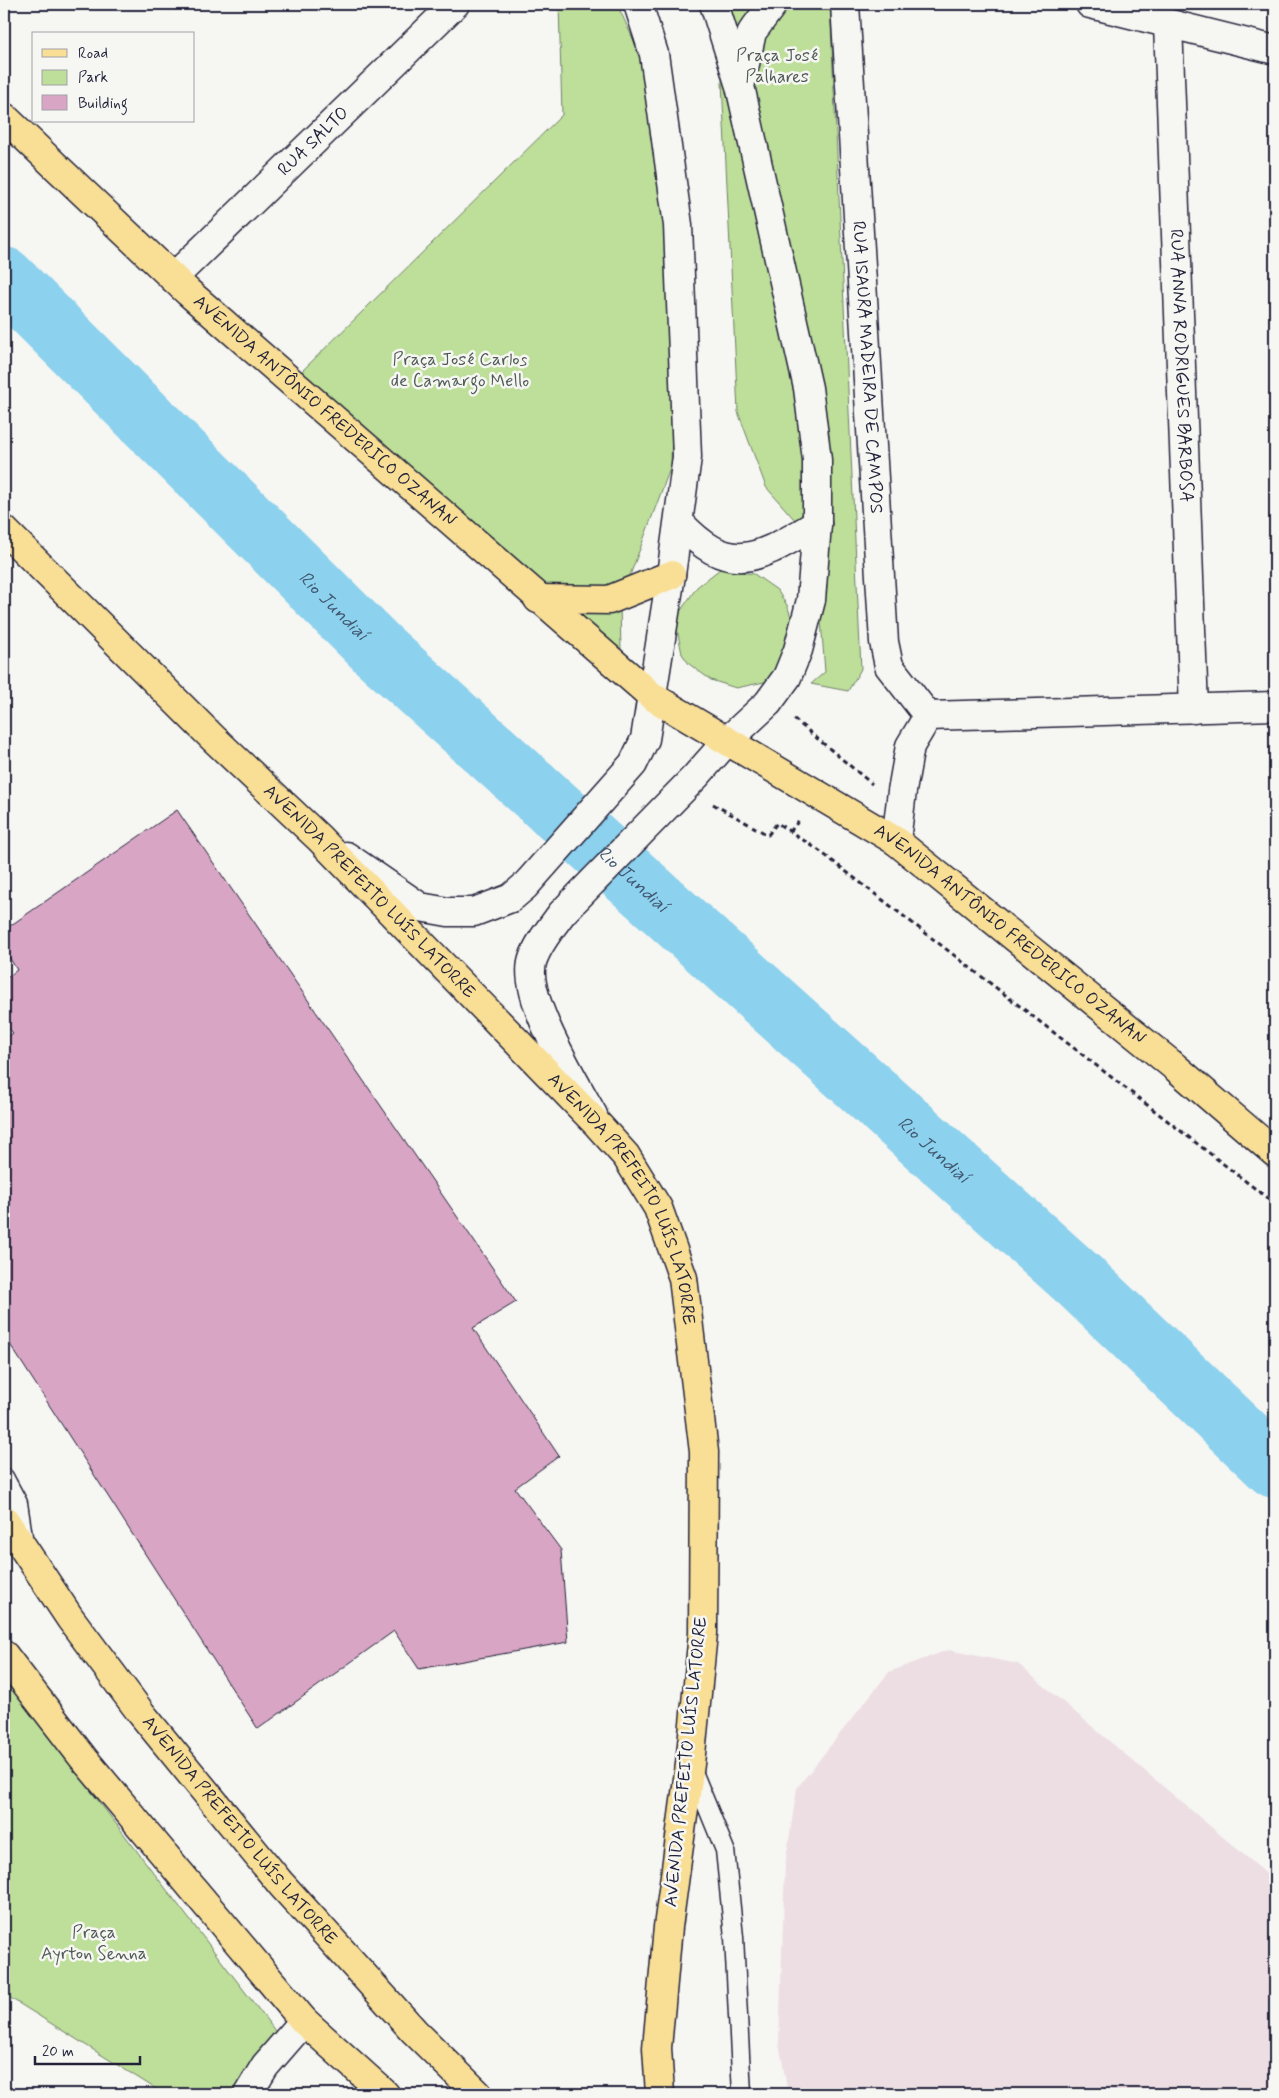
<svg xmlns="http://www.w3.org/2000/svg" width="1279" height="2098" viewBox="0 0 1279 2098" font-family="Mynerve,sans-serif">
<rect width="100%" height="100%" fill="#f6f6f2"/>
<filter id="ink" filterUnits="userSpaceOnUse"><feTurbulence type="fractalNoise" baseFrequency=".02" numOctaves="2"/><feDisplacementMap in="SourceGraphic" scale="10" xChannelSelector="R" yChannelSelector="G"/><feConvolveMatrix kernelMatrix="1 2 1 2 8 2 1 2 1" color-interpolation-filters="sRGB"/></filter>
<g filter="url(#ink)">
<polygon fill="#eddee4" points="948,1650 1018,1664 1275,1881 1275,2094 788,2094 779,2043 785,1866 797,1788 889,1672"/>
<g fill="#bddf99" stroke="#70806a">
<polygon points="559,4 617,4 641,56 656,158 668,259 673,388 671,466 620,602 621,651 297,376 562,115"/>
<polygon points="728,4 830,4 861,669 848,691 811,684 825,672 815,543 766,487 738,412 719,20"/>
<polygon points="720,569 754,574 777,590 787,605 792,620 780,666 769,681 736,688 711,680 689,664 682,654 675,619 697,587"/>
<polygon points="4,1678 279,2036 245,2094 164,2094 4,1994"/>
</g>
<g fill="none" stroke-linecap="round" stroke-linejoin="round">
<path stroke="#8cd1ed" stroke-width="62" id="s1" d="M4 278 378 650 1081 1282 1275 1467"/>
</g>
<polygon fill="#d8a6c4" stroke="#22223b" points="177,810 516,1302 473,1328 559,1456 515,1488 561,1550 568,1642 419,1669 394,1631 258,1729 4,1335 4,1040 13,1033 4,1023 4,980 17,970 4,949 4,930"/>
<g fill="none" stroke-linecap="round" stroke-linejoin="round">
<defs>
<g id="service">
<polyline points="4,1477 18,1503 24,1543"/>
<polyline points="691,1767 725,1850 734,1937 742,2094"/>
</g>
<g id="minor">
<path id="s2" d="M845 4 884 642 889 666 928 716"/>
<path id="s3" d="M1168 24 1194 709"/>
<path id="s4" d="M173 278 455 4"/>
<polyline points="928,716 1275,706"/>
<polyline points="896,841 902,791 910,746 928,716"/>
<polyline points="248,2094 265,2066 304,2021"/>
</g>
<g id="tertiary">
<polyline points="1090,4 1275,50"/>
<polyline points="741,82 752,32 773,4"/>
<path d="M679 522C732 579 759 557 817 524"/>
<polyline points="346,856 420,907 448,912 474,912 511,898 525,886 633,764 645,739 671,575 687,457 678,225 654,54 638,4"/>
<path d="M593 1115C575 1082 520 994 533 959 539 942 551 928 562 913L696 776 727 741 768 703 787 677 798 650 811 600 817 524V460L808 388 740 86 714 4"/>
</g>
<g id="primary">
<path id="s5" d="M4 117 188 292 653 697 896 841 1175 1067 1275 1153"/>
<path id="s6" d="M4 530 213 738 319 838 598 1125 626 1156 658 1208 683 1278 704 1452 703 1633 690 1764 668 1927 657 2048 660 2094"/>
<polyline points="538,599 609,600 671,575"/>
<path id="s7" d="M4 1519 70 1618 141 1713 281 1884 414 2031 478 2094"/>
<polyline points="4,1655 84,1759 304,2021 385,2094"/>
</g>
</defs>
<use href="#service" stroke="#22223b" stroke-width="21"/>
<use href="#minor" stroke="#22223b" stroke-width="31"/>
<use href="#tertiary" stroke="#22223b" stroke-width="31"/>
<use href="#primary" stroke="#22223b" stroke-width="31"/>
<g stroke="#22223b" stroke-width="3" stroke-dasharray="5 4" stroke-linecap="butt">
<polyline points="794,719 872,784"/>
<polyline points="713,804 768,835 777,823 817,849 1275,1204"/>
<polyline points="790,832 799,820"/>
</g>
<use href="#service" stroke="#f6f6f2" stroke-width="18"/>
<use href="#minor" stroke="#f6f6f2" stroke-width="28"/>
<use href="#tertiary" stroke="#f6f6f2" stroke-width="28"/>
<use href="#primary" stroke="#f9df96" stroke-width="28"/>
</g>
</g>
<g text-anchor="middle" dominant-baseline="central" stroke-width="5" stroke-linejoin="round" paint-order="stroke">
<g font-size="18" fill="#505b57" stroke="#f6f6f2">
<text x="777" y="56">Praça José<tspan x="777" dy="21">Palhares</tspan></text>
<text x="460" y="360">Praça José Carlos<tspan x="460" dy="21">de Camargo Mello</tspan></text>
<text x="94" y="1933">Praça<tspan x="94" dy="21">Ayrton Senna</tspan></text>
</g>
<g font-size="18" fill="#22223b" stroke="#f6f6f2">
<text stroke="none"><textPath href="#s4" startOffset="196">RUA SALTO</textPath></text>
<text stroke="none"><textPath href="#s3" startOffset="342">RUA ANNA RODRIGUES BARBOSA</textPath></text>
<text stroke="none"><textPath href="#s2" startOffset="364">RUA ISAURA MADEIRA DE CAMPOS</textPath></text>
<text stroke="none"><textPath href="#s5" startOffset="435">AVENIDA ANTÔNIO FREDERICO OZANAN</textPath></text>
<text stroke="none"><textPath href="#s6" startOffset="514">AVENIDA PREFEITO LUÍS LATORRE</textPath></text>
<text stroke="none"><textPath href="#s5" startOffset="1300">AVENIDA ANTÔNIO FREDERICO OZANAN</textPath></text>
<text stroke="none"><textPath href="#s6" startOffset="919">AVENIDA PREFEITO LUÍS LATORRE</textPath></text>
<text transform="translate(686 1762) rotate(-84)">AVENIDA PREFEITO LUÍS LATORRE</text>
<text stroke="none"><textPath href="#s7" startOffset="391">AVENIDA PREFEITO LUÍS LATORRE</textPath></text>
</g>
<g font-size="19" font-style="italic" fill="#425770" stroke="#f6f6f2">
<text stroke="none"><textPath href="#s1" startOffset="465">Rio Jundiaí</textPath></text>
<text stroke="none"><textPath href="#s1" startOffset="870">Rio Jundiaí</textPath></text>
<text stroke="none"><textPath href="#s1" startOffset="1275">Rio Jundiaí</textPath></text>
</g>
</g>
<rect width="1279" height="2098" fill="none" stroke="#f6f6f2" stroke-width="20"/>
<rect x="10" y="10" width="1259" height="2078" fill="none" stroke="#22223b" stroke-width="2" filter="url(#ink)"/>
<rect x="32" y="32" width="162" height="90" fill="#f6f6f2" stroke="#a1a1a9"/>
<rect x="42" y="49" width="25" height="8" fill="#f9df96" stroke="#a1a1a9"/>
<text x="78" y="58" font-size="15" fill="#22223b">Road</text>
<rect x="42" y="70" width="25" height="15" fill="#bddf99" stroke="#a1a1a9"/>
<text x="78" y="82" font-size="15" fill="#22223b">Park</text>
<rect x="42" y="95" width="25" height="15" fill="#d8a6c4" stroke="#a1a1a9"/>
<text x="78" y="108" font-size="15" fill="#22223b">Building</text>
<path d="M35 2056v8h105v-8" fill="none" stroke="#22223b" stroke-width="2.5"/>
<text x="42" y="2056" font-size="15" fill="#22223b" stroke="#f6f6f2" stroke-width="4" paint-order="stroke">20 m</text>
</svg>
